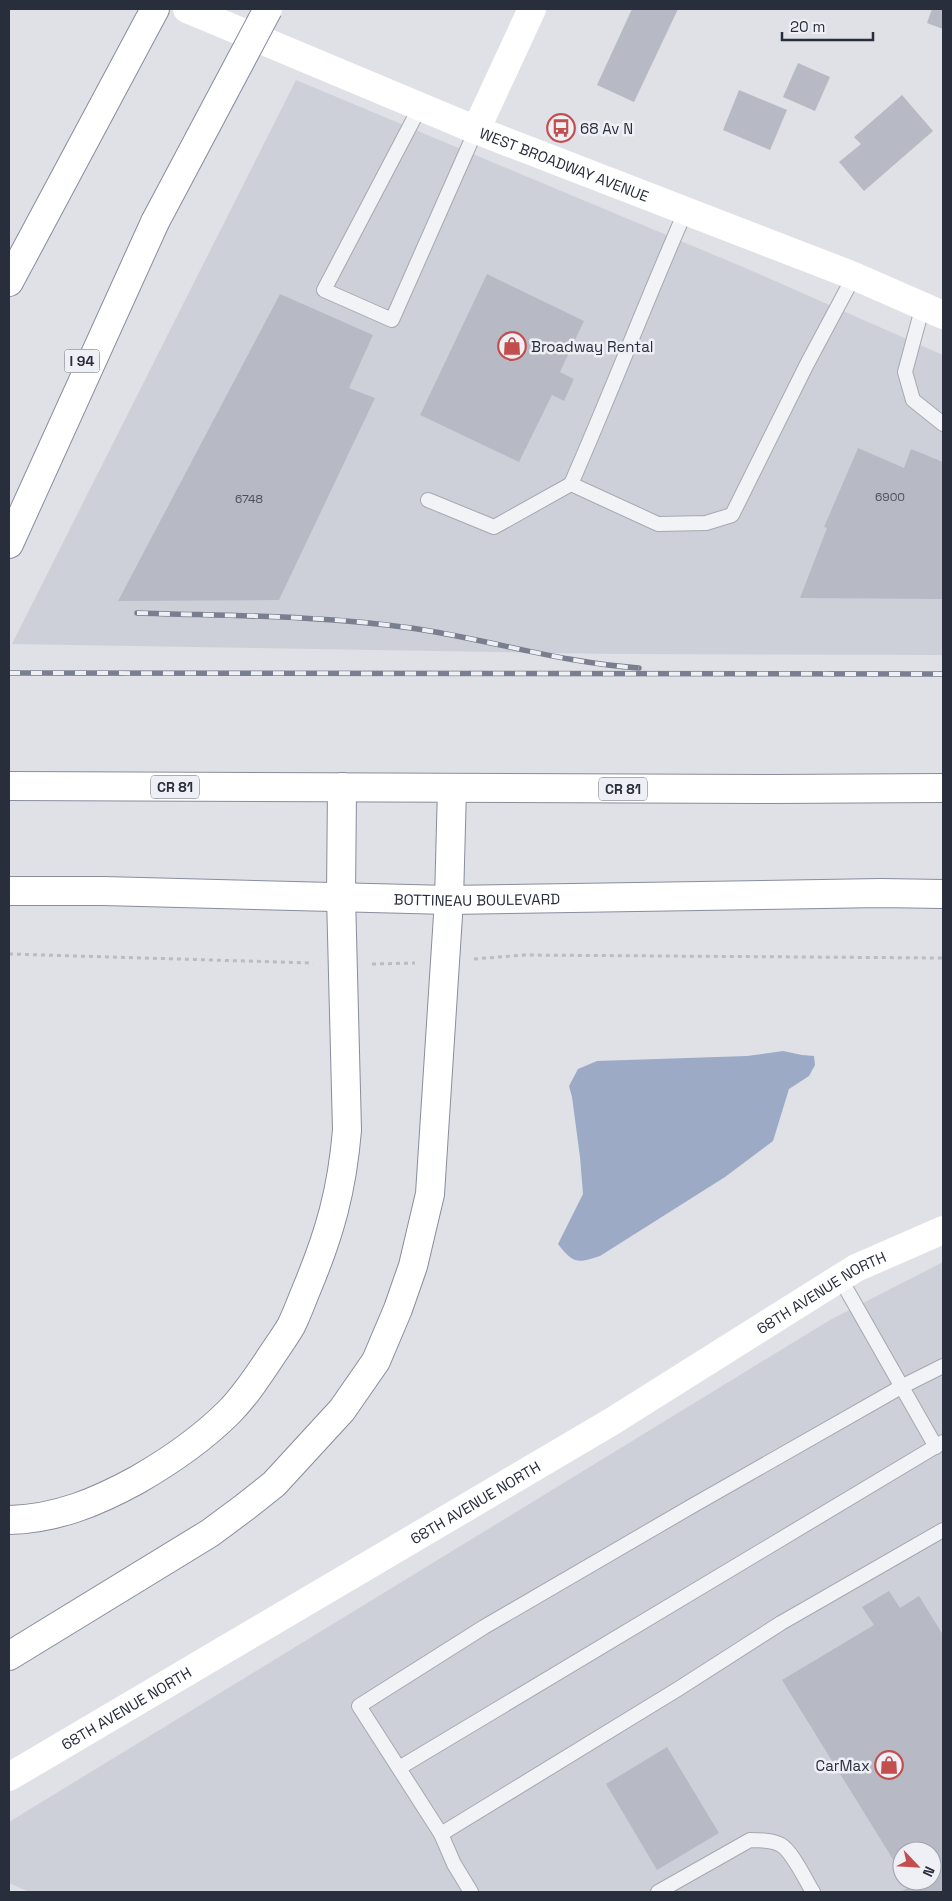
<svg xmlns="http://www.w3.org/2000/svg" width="952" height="1901" viewBox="0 0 952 1901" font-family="'Space Grotesk',sans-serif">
<rect width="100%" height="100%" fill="#dfe1e7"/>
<g fill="#ced0d9" fill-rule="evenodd">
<polygon points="296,80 743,267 943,355 943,655 614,654 12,644"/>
<path d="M943 1262V1892H29L9 1883V1822L830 1320ZM902 1851H932V1881H902Z"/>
</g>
<path fill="#9daac5" d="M783 1051 802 1055 814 1056 815 1065 809 1076 789 1089 773 1141 725 1177 600 1256C576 1264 573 1263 558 1244L583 1194 580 1157 572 1097 569 1086 578 1069 597 1061 747 1056Z"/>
<g fill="#b7bac4">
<polygon points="632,9 678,9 634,102 597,85"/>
<polygon points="932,9 943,9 943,29 927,23"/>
<polygon points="798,63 830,77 815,111 783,97"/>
<polygon points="739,90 787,110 770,150 723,130"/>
<polygon points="902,95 933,131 864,191 839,162 861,144 854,137"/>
<polygon points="487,274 584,321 560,372 574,379 564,401 552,395 519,462 420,415"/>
<polygon points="280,294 373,335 349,388 375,398 279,600 118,601"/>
<polygon points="858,448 904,468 911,449 943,462 943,599 800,598 827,528 824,527"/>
<polygon points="889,1591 900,1608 919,1596 943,1635 943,1892 900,1892 910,1887 906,1881 932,1881 932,1851 902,1851 902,1874 782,1680 874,1625 862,1607"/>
<polygon points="667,1747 719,1833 657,1870 606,1784"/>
</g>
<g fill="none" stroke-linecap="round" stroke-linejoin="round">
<defs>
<g id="lane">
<polyline points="420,107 324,290 392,320 476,130"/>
<path d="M686 210C646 301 611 393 571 484L658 524 706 523 732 515 807 364 854 276"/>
<polyline points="923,305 905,372 913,400 943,424"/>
<polyline points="428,500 494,527 571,484"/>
<polyline points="840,1278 936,1447"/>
<polyline points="399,1768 943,1442"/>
<polyline points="441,1834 678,1689 781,1623 943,1530"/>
<polyline points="471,1892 454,1864 441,1834 359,1706 484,1627 692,1506 901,1387 943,1366"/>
<path d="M658 1892 750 1840C759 1840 773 1840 781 1845 792 1851 806 1881 813 1892"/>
</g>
<g id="highway">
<polyline points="9,282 155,9"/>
<polyline points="9,544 155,222"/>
<polyline points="9,786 775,789 943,788"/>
<path id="s3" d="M9 891H103L449 900 881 893 943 894"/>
<path d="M9 1520C56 1519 97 1502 137 1480 170 1461 202 1439 229 1412 244 1397 256 1379 268 1361 275 1350 284 1338 291 1326 297 1314 302 1300 307 1288 330 1233 342 1190 347 1130L341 896 342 787"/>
<polyline points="9,1656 210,1533 245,1507 274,1484 342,1410 376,1361 398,1309 413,1266 430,1194 449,900 452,788"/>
</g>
</defs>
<use href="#lane" stroke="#a5a8b1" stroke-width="16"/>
<use href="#highway" stroke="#888d9d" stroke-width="30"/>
<g stroke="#babcc2" stroke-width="3" stroke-dasharray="4 4" stroke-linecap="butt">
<polyline points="9,954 313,963"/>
<polyline points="474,959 524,955 943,958"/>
<polyline points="372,964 415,963"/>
</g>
<use href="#lane" stroke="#f2f3f6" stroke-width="14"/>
<g stroke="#fff" stroke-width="28">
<path id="s1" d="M187 9 476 130 854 276 943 315"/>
<polyline points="476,130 532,9"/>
<path id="s2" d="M9 1777 611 1422 856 1268 943 1230"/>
</g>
<use href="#highway" stroke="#fff" stroke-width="28"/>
<defs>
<g id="rail">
<path d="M137 613C228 616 320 615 411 628 487 639 562 663 639 668"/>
<polyline points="9,673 943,674"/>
</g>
</defs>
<use href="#rail" stroke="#7a7f90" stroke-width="5.5"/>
<use href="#rail" stroke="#eff0f5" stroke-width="4" stroke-dasharray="11" stroke-linecap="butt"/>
<defs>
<polyline id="highway-bridge" points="155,222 268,9"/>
</defs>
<use href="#highway-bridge" stroke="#888d9d" stroke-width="30" stroke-linecap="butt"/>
<use href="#highway-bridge" stroke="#fff" stroke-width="28"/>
</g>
<defs>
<symbol id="bus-ring" viewBox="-11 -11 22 22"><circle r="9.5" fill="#eff0f5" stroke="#c34e4e" stroke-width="1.5"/><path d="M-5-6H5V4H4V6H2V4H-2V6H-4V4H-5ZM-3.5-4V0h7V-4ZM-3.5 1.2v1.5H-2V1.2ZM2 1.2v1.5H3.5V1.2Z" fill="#c34e4e"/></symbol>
<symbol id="shop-ring" viewBox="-11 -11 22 22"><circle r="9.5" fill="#eff0f5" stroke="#c34e4e" stroke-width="1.5"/><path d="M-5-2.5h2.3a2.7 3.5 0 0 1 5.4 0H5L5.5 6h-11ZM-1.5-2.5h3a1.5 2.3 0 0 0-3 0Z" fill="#c34e4e"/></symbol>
</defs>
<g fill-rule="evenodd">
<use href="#bus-ring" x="545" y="112" width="32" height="32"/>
<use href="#shop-ring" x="496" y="330" width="32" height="32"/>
<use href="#shop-ring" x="873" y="1749" width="32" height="32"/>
</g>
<g text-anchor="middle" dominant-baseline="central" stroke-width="5" stroke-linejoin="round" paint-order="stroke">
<g font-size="12" fill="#4c515f">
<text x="890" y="497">6900</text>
<text x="249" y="499">6748</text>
</g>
<g fill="#eff0f5" stroke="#646874" stroke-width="1">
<rect x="64.5" y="349.5" width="35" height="23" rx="4"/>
<rect x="151" y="775.5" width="48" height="23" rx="4"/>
<rect x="599" y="777.5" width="48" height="23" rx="4"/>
</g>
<g font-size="14" font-weight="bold" fill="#292e3d">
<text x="82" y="361">I 94</text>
<text x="175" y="787">CR 81</text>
<text x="623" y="789">CR 81</text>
</g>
<g font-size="15" fill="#292e3d" stroke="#eff0f5" text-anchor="start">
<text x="580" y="128">68 Av N</text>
<text x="531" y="346">Broadway Rental</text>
<text x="870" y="1765" text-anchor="end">CarMax</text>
</g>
<g font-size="15" fill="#292e3d" stroke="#eff0f5">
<text stroke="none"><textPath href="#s1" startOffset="408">WEST BROADWAY AVENUE</textPath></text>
<text stroke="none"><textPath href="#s3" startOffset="468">BOTTINEAU BOULEVARD</textPath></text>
<text stroke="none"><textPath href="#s2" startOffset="946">68TH AVENUE NORTH</textPath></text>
<text stroke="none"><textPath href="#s2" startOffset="541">68TH AVENUE NORTH</textPath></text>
<text stroke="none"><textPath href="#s2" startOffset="136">68TH AVENUE NORTH</textPath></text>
</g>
</g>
<rect width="952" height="1901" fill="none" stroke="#292e3d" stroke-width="20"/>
<g transform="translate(917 1866) rotate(115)"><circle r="24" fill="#eff0f5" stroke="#a0a2ab"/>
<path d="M0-4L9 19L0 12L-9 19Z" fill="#c34e4e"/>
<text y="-8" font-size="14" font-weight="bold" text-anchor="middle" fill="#292e3d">N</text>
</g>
<path d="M782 32v8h91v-8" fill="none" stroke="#292e3d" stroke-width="2.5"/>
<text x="790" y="32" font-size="15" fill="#292e3d" stroke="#eff0f5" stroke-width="4" paint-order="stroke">20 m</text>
</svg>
